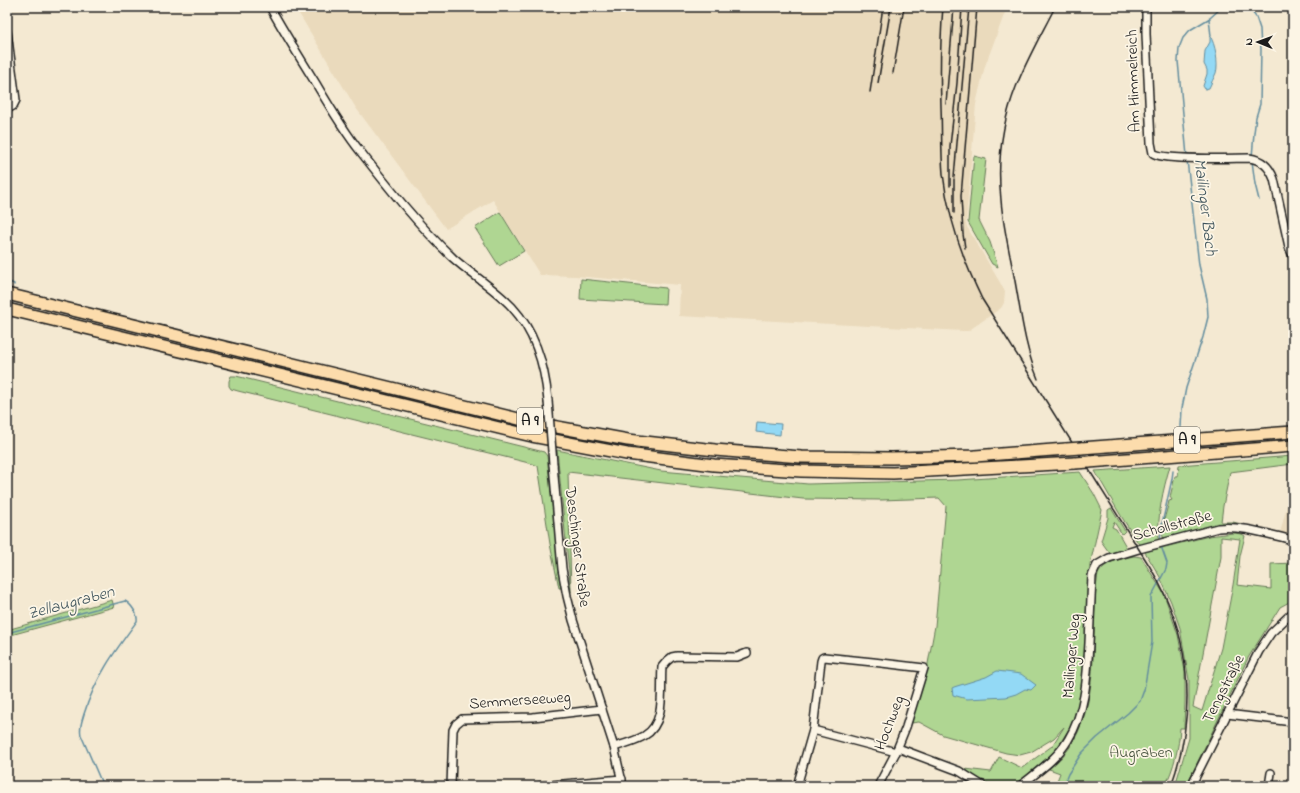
<svg xmlns="http://www.w3.org/2000/svg" width="1300" height="793" viewBox="0 0 1300 793" font-family="'Indie Flower',sans-serif">
<rect width="100%" height="100%" fill="#f4e9d2"/>
<filter id="ink" filterUnits="userSpaceOnUse"><feTurbulence type="fractalNoise" baseFrequency=".025" numOctaves="2"/><feDisplacementMap in="SourceGraphic" scale="8" xChannelSelector="R" yChannelSelector="G"/><feConvolveMatrix kernelMatrix="1 2 1 2 8 2 1 2 1" color-interpolation-filters="sRGB"/></filter>
<g filter="url(#ink)">
<g fill="#eadabc">
<polygon points="295,7 1007,7 985,66 976,104 966,223 967,227 1005,291 1004,303 1001,308 968,331 963,331 679,316 680,285 575,276 540,275 493,200 446,229 356,108"/>
<polygon points="1287,506 1293,506 1293,535 1280,533"/>
</g>
<g fill="#afd692" stroke="#667957" fill-rule="evenodd">
<polygon points="974,156 986,159 979,220 990,242 998,267 992,264 968,222"/>
<polygon points="500,212 524,251 499,266 475,228"/>
<polygon points="581,279 666,288 665,304 580,299"/>
<polygon points="231,376 236,376 544,452 547,456 561,588 559,588 550,544 538,466 533,464 238,391 231,389 229,386 229,381"/>
<polygon points="557,450 661,471 808,484 958,480 1080,472 1094,494 1102,510 1090,565 1082,694 1071,726 1055,751 1015,786 980,786 982,783 965,769 991,772 999,757 1022,768 1052,746 1064,727 1054,738 1031,752 1020,755 1006,753 943,735 919,722 911,723 927,669 935,626 946,506 939,498 881,500 803,499 568,472 571,592"/>
<path d="M1293 456V464L1230 472 1223 506 1221 522H1233L1249 526V527L1229 526 1164 540C1159 529 1167 512 1169 501L1172 500 1170 497 1175 476H1178L1179 465Z"/>
<path d="M1170 466C1163 490 1157 515 1159 540L1140 546 1118 511 1095 471Z"/>
<polygon points="1111,508 1125,531 1122,534 1114,522 1112,527 1116,529 1128,550 1111,555 1101,541 1108,518 1108,510"/>
<path d="M1233 533 1242 534 1245 536 1240 556 1237 585 1271 589V564L1293 563V600L1280 607 1248 658 1186 786H1175L1189 738V680L1180 628 1171 602 1160 577 1145 552 1209 536ZM1221 537 1240 539 1233 585 1221 648 1202 711 1193 707 1221 557Z"/>
<path d="M1134 556 1141 557 1164 594 1178 635 1185 671V700L1184 728H1180C1179 747 1174 768 1165 786H1055L1060 773 1049 769C1058 761 1067 753 1073 742 1102 691 1089 629 1098 574 1105 561 1121 559 1134 556Z"/>
<polygon points="112,600 114,607 7,636 7,630"/>
</g>
<g fill="#93d9f5" stroke="#638d9e">
<path d="M1210 36C1215 43 1219 64 1216 73 1214 78 1211 83 1209 88L1205 89 1203 86 1207 74V70L1204 64 1205 51 1210 42Z"/>
<polygon points="757,422 781,424 780,435 756,432"/>
<polygon points="997,671 1021,674 1036,685 1031,690 1025,689 1016,694 1006,697 967,699 953,695 952,688 954,687 986,677"/>
</g>
<g fill="none" stroke-linecap="round" stroke-linejoin="round">
<g stroke="#638d9e" stroke-width="1.5">
<polyline points="1248,7 1256,17 1260,29 1261,50 1260,104 1256,117 1254,133 1252,157"/>
<polyline points="1209,19 1211,36"/>
<polyline points="1187,156 1178,61 1179,48 1183,38 1190,30 1210,18 1222,7"/>
<polyline points="1252,161 1255,184 1259,200"/>
<polyline points="7,281 14,284 14,285"/>
<polyline points="1181,427 1182,408 1186,388 1203,337 1208,317 1207,299 1199,265 1187,160"/>
<polyline points="1160,540 1162,524 1172,479 1173,471"/>
<path d="M7 633 125 601C131 604 138 614 137 621 115 651 95 678 84 714 82 721 79 728 81 735L103 786"/>
<polyline points="1063,786 1068,774 1081,754 1097,738 1128,713 1140,701 1144,690 1152,642 1151,597 1166,569 1167,563 1161,546"/>
</g>
<defs>
<g id="minor">
<path d="M270 7C285 34 302 61 318 87 331 109 344 131 360 151 389 188 419 226 453 258 472 275 494 288 512 307 536 333 545 366 548 401"/>
<path d="M1146 7V34L1151 143 1153 153C1163 161 1232 158 1249 158 1262 160 1269 166 1274 179L1289 247 1293 256"/>
<polyline points="7,32 16,100 13,106 7,109"/>
<polyline points="553,464 562,569 567,596 573,620 614,747 623,786"/>
<polyline points="1227,714 1293,722"/>
<polyline points="813,730 896,752"/>
<path d="M614 747C624 744 635 741 644 736 667 723 660 689 662 667L667 661 672 657 677 656 737 657 747 653"/>
<polyline points="898,748 959,771 983,786"/>
<polyline points="451,786 453,730 456,724 462,719 533,717 602,709"/>
<polyline points="540,786 622,779"/>
<polyline points="797,786 813,730 821,661 822,658 824,657 873,662 924,668 906,727 896,752 878,786"/>
<path d="M1020 786C1036 773 1057 759 1068 740 1086 711 1087 676 1089 643 1090 621 1091 598 1092 576L1097 565 1109 558 1139 549 1218 528C1241 525 1270 535 1293 540"/>
<polyline points="1191,786 1259,651 1271,633 1293,612"/>
<polyline points="1269,786 1271,773"/>
</g>
<g id="highway">
<polyline points="7,294 535,423 628,440 715,450 801,457 892,458 975,456 1066,449"/>
<polyline points="7,309 532,436 627,454 714,465 801,471 893,473 1075,463"/>
<polyline points="1081,448 1293,432"/>
<polyline points="1089,462 1293,446"/>
</g>
</defs>
<use href="#minor" stroke="#1c1c1c" stroke-width="10"/>
<use href="#highway" stroke="#1c1c1c" stroke-width="14"/>
<use href="#minor" stroke="#fcf5e5" stroke-width="7"/>
<use href="#highway" stroke="#fcdcac" stroke-width="11"/>
<g stroke="#1c1c1c" stroke-width="1.5">
<path d="M943 7C940 41 940 74 941 107 942 130 941 152 943 174 948 218 963 260 982 299L1140 551C1152 569 1162 587 1170 607 1193 665 1192 728 1171 786"/>
<polyline points="893,73 904,7"/>
<polyline points="878,83 891,7"/>
<polyline points="870,92 883,7"/>
<polyline points="946,104 954,7"/>
<polyline points="954,177 969,7"/>
<polyline points="954,179 954,213"/>
<polyline points="950,186 950,146 957,83 962,7"/>
<polyline points="965,248 963,234 961,196 977,7"/>
<path d="M1038 379C1025 348 1021 314 1015 281 1010 254 1003 227 1001 200 997 162 1002 123 1016 87 1027 59 1042 33 1055 7"/>
</g>
<defs>
<polyline id="minor-bridge" points="548,401 553,464"/>
<g id="highway-bridge">
<polyline points="1066,449 1081,448"/>
<polyline points="1075,463 1089,462"/>
</g>
</defs>
<use href="#minor-bridge" stroke="#1c1c1c" stroke-width="10" stroke-linecap="butt"/>
<use href="#highway-bridge" stroke="#1c1c1c" stroke-width="14" stroke-linecap="butt"/>
<use href="#minor-bridge" stroke="#fcf5e5" stroke-width="7"/>
<use href="#highway-bridge" stroke="#fcdcac" stroke-width="11"/>
</g>
</g>
<g text-anchor="middle" dominant-baseline="central" stroke-width="3.5" stroke-linejoin="round" paint-order="stroke">
<g fill="#fcf5e5" stroke="#5f5d58" stroke-width="1">
<rect x="517" y="408" width="26" height="26" rx="3"/>
<rect x="1174" y="427" width="26" height="26" rx="3"/>
</g>
<g font-size="15" font-weight="bold" fill="#1c1c1c">
<text x="530" y="421">A 9</text>
<text x="1187" y="440">A 9</text>
</g>
<g font-size="16" fill="#1c1c1c" stroke="#fcf5e5">
<text transform="translate(1134 81) rotate(-92)">Am Himmelreich</text>
<text transform="translate(1172 526) rotate(-15)">Schollstraße</text>
<text transform="translate(577 547) rotate(83)">Deschinger Straße</text>
<text transform="translate(1072 656) rotate(-85)">Mailinger Weg</text>
<text transform="translate(1224 689) rotate(-63)">Tengstraße</text>
<text transform="translate(520 701) rotate(-4)">Semmerseeweg</text>
<text transform="translate(890 723) rotate(-69)">Hochweg</text>
</g>
<g font-size="16" fill="#48543f" stroke="#fcf5e5">
<text x="1141" y="753">Augraben</text>
</g>
<g font-size="17" font-style="italic" fill="#40555d" stroke="#fcf5e5">
<text transform="translate(1205 207) rotate(83)">Mailinger Bach</text>
<text transform="translate(71 603) rotate(-15)">Zellaugraben</text>
</g>
</g>
<rect width="1300" height="793" fill="none" stroke="#fcf5e5" stroke-width="24"/>
<rect x="12" y="12" width="1276" height="769" fill="none" stroke="#1c1c1c" stroke-width="1.5" filter="url(#ink)"/>
<g transform="translate(1258 42) rotate(271)" stroke="#fcf5e5" stroke-width="3" paint-order="stroke">
<path d="M0-3L7 15L0 10L-7 15Z" fill="#1c1c1c"/>
<text y="-6" font-size="11" font-weight="bold" text-anchor="middle" fill="#1c1c1c">N</text>
</g>
</svg>
